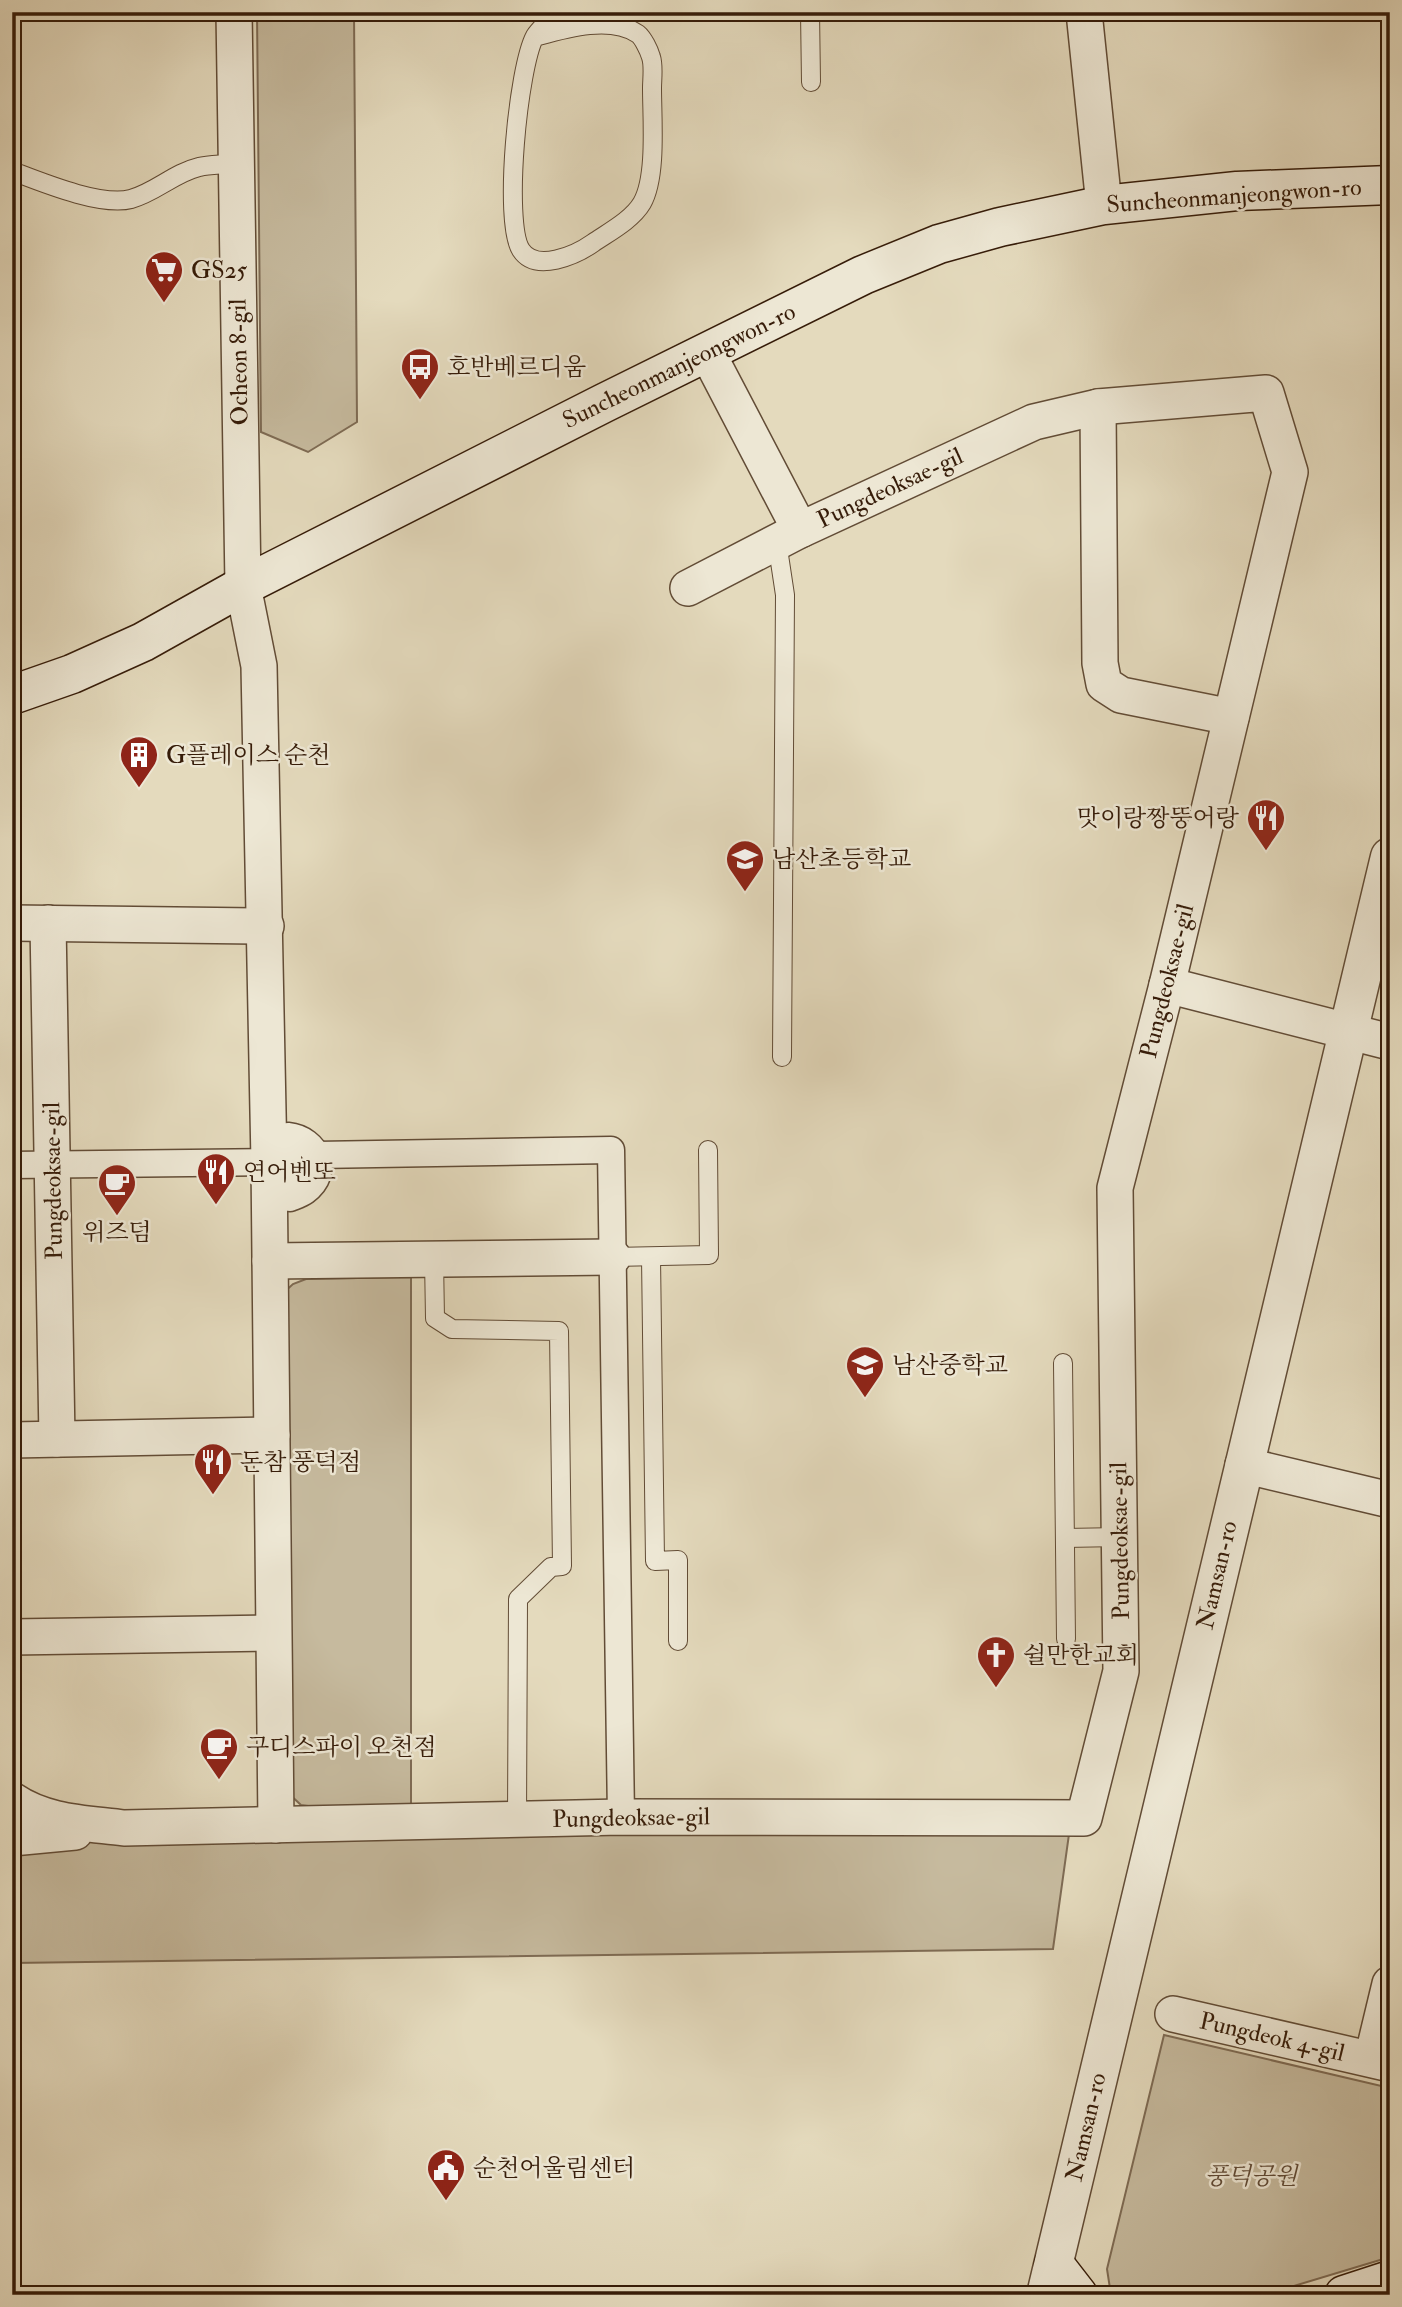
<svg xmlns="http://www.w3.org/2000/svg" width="1402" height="2307" viewBox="0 0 1402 2307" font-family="'IM FELL Double Pica','Noto Serif KR',serif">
<rect width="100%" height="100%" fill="#e4dabd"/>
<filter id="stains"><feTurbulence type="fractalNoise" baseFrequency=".00286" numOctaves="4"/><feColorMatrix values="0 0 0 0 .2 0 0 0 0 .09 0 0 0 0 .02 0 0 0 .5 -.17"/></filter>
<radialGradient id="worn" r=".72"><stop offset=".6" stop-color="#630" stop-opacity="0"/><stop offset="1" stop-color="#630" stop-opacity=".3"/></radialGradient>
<g fill="#c6ba9e" stroke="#7e6b54" stroke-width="2">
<polygon points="257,12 354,12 357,422 308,452 261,432"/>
<polygon points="411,1277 411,1807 322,1808 301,1805 286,1791 281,1295 293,1284 306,1279"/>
<polygon points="12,1808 128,1843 1070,1827 1053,1949 12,1963"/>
<polygon points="1164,2035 1390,2088 1390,2257 1264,2295 1111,2295 1107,2269"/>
</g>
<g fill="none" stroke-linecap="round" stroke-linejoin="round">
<defs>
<g id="service">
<polyline points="810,12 811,82"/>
<path d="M535 37C564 29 610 15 638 34 643 38 649 50 651 57 654 66 652 79 652 88 652 119 657 177 642 203 632 220 609 232 593 243 576 255 536 273 521 250 503 222 518 67 535 36 540 28 550 21 555 12"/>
<path d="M12 171C41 182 101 207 131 199 156 192 174 173 199 167 210 164 224 165 236 163"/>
<polyline points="777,542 785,595 782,1057"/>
<polyline points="613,1257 709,1255 708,1150"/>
<polyline points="651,1257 655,1561 678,1560 678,1641"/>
<polyline points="434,1259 435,1318 452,1329 559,1331 562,1566 551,1567 518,1599 517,1819"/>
<polyline points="1063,1363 1066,1639"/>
<polyline points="1065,1538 1120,1537"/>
</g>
<g id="pedestrian">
<polyline points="317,1155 611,1150 621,1817"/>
<path d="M12 1165 288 1162V1136C317 1139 331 1172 305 1191 301 1194 295 1196 290 1198L288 1162"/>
</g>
<g id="minor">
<polyline points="234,12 243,586 259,666 269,1161 276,1825"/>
<polyline points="1084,12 1104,205"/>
<polyline points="707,352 800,530"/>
<polyline points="1098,407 1100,663 1104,684 1121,695 1231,717"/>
<polyline points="12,923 266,926"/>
<polyline points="48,923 57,1439"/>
<polyline points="1167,985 1390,1042"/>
<polyline points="270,1261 613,1257"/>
<polyline points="12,1440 272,1435"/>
<polyline points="1243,1465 1390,1500"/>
<polyline points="12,1637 273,1633"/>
<path d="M12 1800C46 1823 85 1823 124 1828L621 1817 1084 1818 1121 1671 1115 1188 1167 985 1290 472 1266 393 1098 407 1034 422 800 530 688 588"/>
<polyline points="12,1838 75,1832"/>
<polyline points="1173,2014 1390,2064"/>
<polyline points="1372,2059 1390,1984"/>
</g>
<polyline id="tertiary" points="1046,2295 1390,857"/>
<g id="secondary">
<polyline points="12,695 72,674 143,642 243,586 604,403 863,275 939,244 1000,227 1104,205 1237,191 1390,185"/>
<polyline points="1054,2264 1078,2295"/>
<polyline points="1344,2295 1390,2280"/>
</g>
</defs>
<use href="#service" stroke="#624c36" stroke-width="20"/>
<use href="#pedestrian" stroke="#624c36" stroke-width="29"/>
<use href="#minor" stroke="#624c36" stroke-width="38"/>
<use href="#tertiary" stroke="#624c36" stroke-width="41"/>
<use href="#secondary" stroke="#361c09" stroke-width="41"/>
<use href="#service" stroke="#ede7d4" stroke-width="18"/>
<use href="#pedestrian" stroke="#ede7d4" stroke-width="26"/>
<use href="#minor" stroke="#ede7d4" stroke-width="35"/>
<use href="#tertiary" stroke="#ede7d4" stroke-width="38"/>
<use href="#secondary" stroke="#ede7d4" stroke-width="38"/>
</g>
<defs>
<symbol id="supermarket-pin" viewBox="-11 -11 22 30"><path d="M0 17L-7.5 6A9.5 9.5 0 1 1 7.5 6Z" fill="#8f2418" stroke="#ede7d4"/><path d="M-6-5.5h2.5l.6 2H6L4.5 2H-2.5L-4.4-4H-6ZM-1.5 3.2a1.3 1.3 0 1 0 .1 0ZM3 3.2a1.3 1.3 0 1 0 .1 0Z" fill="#fff"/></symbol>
<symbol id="bus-pin" viewBox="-11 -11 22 30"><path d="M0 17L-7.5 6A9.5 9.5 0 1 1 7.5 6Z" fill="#8f2418" stroke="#ede7d4"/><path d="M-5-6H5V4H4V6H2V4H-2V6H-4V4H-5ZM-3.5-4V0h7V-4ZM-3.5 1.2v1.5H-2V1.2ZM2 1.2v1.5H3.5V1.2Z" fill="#fff"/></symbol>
<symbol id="building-pin" viewBox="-11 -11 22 30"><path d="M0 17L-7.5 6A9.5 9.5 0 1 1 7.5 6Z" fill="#8f2418" stroke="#ede7d4"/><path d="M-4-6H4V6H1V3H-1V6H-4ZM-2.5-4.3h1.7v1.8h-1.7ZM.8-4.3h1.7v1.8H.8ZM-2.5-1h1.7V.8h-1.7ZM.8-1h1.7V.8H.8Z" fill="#fff"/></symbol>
<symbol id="restaurant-pin" viewBox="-11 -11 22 30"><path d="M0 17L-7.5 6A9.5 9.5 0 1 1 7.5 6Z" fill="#8f2418" stroke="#ede7d4"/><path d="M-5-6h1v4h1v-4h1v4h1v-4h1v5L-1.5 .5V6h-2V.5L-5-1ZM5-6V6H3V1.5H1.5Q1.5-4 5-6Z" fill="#fff"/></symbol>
<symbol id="school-pin" viewBox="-11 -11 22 30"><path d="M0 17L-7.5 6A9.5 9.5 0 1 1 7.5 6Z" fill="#8f2418" stroke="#ede7d4"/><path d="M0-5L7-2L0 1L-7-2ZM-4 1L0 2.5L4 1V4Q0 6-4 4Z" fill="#fff"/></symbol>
<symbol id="cafe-pin" viewBox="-11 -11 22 30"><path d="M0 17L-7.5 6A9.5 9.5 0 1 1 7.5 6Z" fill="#8f2418" stroke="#ede7d4"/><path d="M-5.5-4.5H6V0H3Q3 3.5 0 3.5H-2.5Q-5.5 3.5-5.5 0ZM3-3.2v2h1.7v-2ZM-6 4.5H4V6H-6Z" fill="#fff"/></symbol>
<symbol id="church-pin" viewBox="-11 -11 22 30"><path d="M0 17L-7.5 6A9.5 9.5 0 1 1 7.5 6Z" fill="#8f2418" stroke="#ede7d4"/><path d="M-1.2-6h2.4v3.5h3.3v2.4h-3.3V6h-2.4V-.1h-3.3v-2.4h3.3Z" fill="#fff"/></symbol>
<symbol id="civic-pin" viewBox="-11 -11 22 30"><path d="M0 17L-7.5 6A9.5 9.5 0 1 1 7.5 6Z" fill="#8f2418" stroke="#ede7d4"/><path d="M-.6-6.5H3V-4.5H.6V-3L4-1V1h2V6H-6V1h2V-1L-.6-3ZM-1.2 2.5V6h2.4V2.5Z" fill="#fff"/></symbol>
</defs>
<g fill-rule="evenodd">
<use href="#supermarket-pin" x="142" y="248" width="44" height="60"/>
<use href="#bus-pin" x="398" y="345" width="44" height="60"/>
<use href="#building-pin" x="117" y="733" width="44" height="60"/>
<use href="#restaurant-pin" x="1244" y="796" width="44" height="60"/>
<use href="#school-pin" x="723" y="837" width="44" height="60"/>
<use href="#restaurant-pin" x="194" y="1150" width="44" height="60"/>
<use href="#cafe-pin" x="95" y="1161" width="44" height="60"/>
<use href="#school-pin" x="843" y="1343" width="44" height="60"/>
<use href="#restaurant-pin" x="191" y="1440" width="44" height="60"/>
<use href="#church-pin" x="974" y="1633" width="44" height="60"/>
<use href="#cafe-pin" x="197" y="1725" width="44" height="60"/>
<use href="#civic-pin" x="424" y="2146" width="44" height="60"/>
</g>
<g text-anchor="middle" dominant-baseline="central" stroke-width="5" stroke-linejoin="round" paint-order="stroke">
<g font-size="24" fill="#361c09" stroke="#ede7d4">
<text transform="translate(1234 196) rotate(-4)">Suncheonmanjeongwon-ro</text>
<text transform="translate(239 362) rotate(-91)">Ocheon 8-gil</text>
<text transform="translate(679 366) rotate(-26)">Suncheonmanjeongwon-ro</text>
<text transform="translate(890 488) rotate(-25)">Pungdeoksae-gil</text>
<text transform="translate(1167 981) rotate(-76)">Pungdeoksae-gil</text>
<text transform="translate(53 1181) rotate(-91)">Pungdeoksae-gil</text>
<text transform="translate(1120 1541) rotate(-91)">Pungdeoksae-gil</text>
<text transform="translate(1217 1575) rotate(-77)">Namsan-ro</text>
<text transform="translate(631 1818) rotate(-1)">Pungdeoksae-gil</text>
<text transform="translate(1272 2037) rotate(13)">Pungdeok 4-gil</text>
<text transform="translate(1086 2127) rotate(-77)">Namsan-ro</text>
</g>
<g font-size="24" fill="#361c09" stroke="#ede7d4" text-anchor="start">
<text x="191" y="270">GS25</text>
<text x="447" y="367">호반베르디움</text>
<text x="166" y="755">G플레이스 순천</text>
<text x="1239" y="818" text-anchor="end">맛이랑짱뚱어랑</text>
<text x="772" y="859">남산초등학교</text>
<text x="243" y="1172">연어벤또</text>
<text x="117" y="1232" text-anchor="middle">위즈덤</text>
<text x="892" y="1365">남산중학교</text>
<text x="240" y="1462">돈참 풍덕점</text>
<text x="1023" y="1655">쉴만한교회</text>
<text x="246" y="1747">구디스파이 오천점</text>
<text x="473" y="2168">순천어울림센터</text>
</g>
<g font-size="24" font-style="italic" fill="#614b36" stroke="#ede7d4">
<text x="1251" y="2176">풍덕공원</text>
</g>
</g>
<rect width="1402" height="2307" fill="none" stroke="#e4dabd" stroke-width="42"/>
<rect x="14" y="14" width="1374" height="2279" fill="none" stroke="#361c09" stroke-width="3.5"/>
<rect x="21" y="21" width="1360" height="2265" fill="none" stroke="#361c09" stroke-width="2"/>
<rect width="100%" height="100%" filter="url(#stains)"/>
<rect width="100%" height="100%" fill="url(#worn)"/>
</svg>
